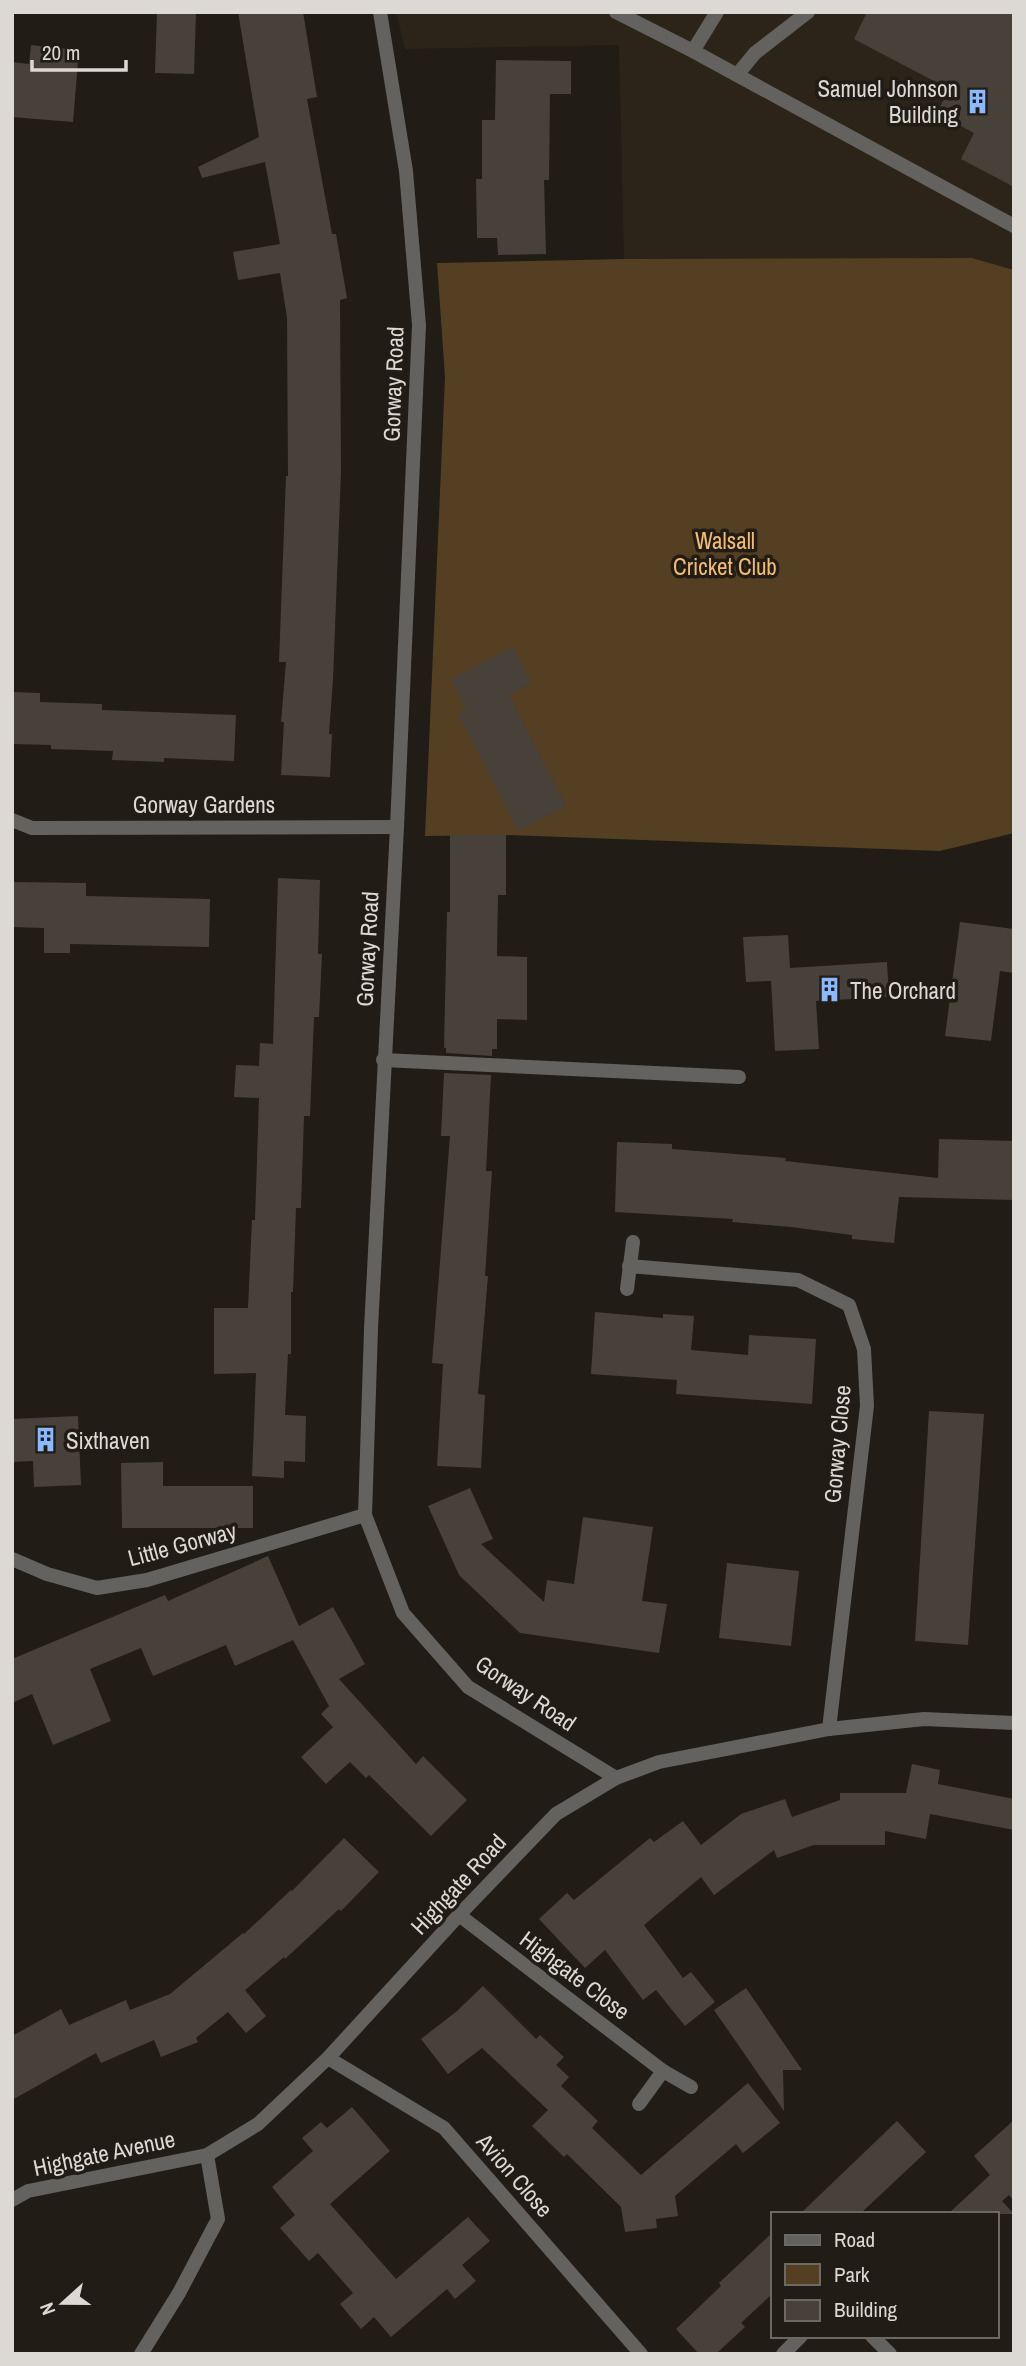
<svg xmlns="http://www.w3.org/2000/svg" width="1026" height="2366" viewBox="0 0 1026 2366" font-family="'Archivo Narrow',sans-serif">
<rect width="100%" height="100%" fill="#211c16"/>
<polygon fill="#2d2419" points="396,12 1014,12 1014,270 972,258 624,259 619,45 405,49"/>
<polygon fill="#543f22" points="972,258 1014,270 1014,833 940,851 506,835 425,836 445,377 437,263 624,259"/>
<g fill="#47413a">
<polygon points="157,12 196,12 194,74 155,73"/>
<polygon points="238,12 303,12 317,97 307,99 332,234 336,234 347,298 340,300 341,472 333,680 329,734 332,734 330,777 281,775 284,722 281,722 286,662 279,662 286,476 288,476 287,318 280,273 238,280 233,252 280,244 265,162 202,178 198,167 259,137"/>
<polygon points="867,12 1014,12 1014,187 961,159 974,133 937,113 949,89 854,39"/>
<polygon points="31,45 79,50 73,122 12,117 12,62 29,64"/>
<polygon points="496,60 571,61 571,94 550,94 549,180 544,180 546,254 498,255 497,238 477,238 476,179 482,179 482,120 495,120"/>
<polygon points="513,647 531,683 509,695 566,806 518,831 457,713 466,709 451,679"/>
<polygon points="12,692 40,693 40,702 102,704 102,710 236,715 234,761 164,758 164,762 112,760 113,751 51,749 51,745 12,744"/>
<polygon points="450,835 506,835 506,895 498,895 497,956 527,957 527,1020 497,1019 497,1049 492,1049 492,1056 446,1053 446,1048 444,1048 447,912 450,912"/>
<polygon points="278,878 320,880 318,954 322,954 319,1017 314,1017 310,1116 304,1116 301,1208 296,1208 293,1292 291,1292 291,1354 288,1354 285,1415 306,1416 305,1462 284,1461 284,1478 252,1476 256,1373 214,1374 214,1308 248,1308 252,1220 255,1220 259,1098 234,1097 236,1065 259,1066 260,1043 273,1044"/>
<polygon points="12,882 86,883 86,896 210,899 209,947 70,944 70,953 44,953 44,928 12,927"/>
<polygon points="960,922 1014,929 1014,973 1000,971 991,1041 945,1036"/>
<polygon points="788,935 790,968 887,962 889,997 816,1001 819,1049 775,1051 771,981 746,982 743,937"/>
<polygon points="444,1073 491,1075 486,1171 492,1171 485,1276 488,1276 478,1394 485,1395 481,1468 437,1466 443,1364 432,1363 450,1136 441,1136"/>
<polygon points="939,1139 1014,1141 1014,1200 899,1197 894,1243 852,1239 852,1235 791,1227 732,1222 733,1219 615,1212 617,1142 672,1144 672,1149 786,1158 785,1161 938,1178"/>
<polygon points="595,1312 663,1318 663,1314 694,1316 691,1350 748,1355 749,1335 816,1339 812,1404 676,1394 677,1380 591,1374"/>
<polygon points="929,1411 984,1414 968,1645 915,1641"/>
<polygon points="78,1416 81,1485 34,1487 33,1461 12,1462 12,1419"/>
<polygon points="163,1462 163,1486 253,1486 253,1528 122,1528 121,1463"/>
<polygon points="470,1488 493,1539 481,1544 544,1602 547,1580 574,1584 583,1517 653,1527 642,1601 667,1604 659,1653 520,1633 459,1575 428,1506"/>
<polygon points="268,1556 299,1626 333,1607 365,1664 339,1679 416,1764 423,1756 467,1800 431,1836 369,1775 366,1778 350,1762 326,1784 301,1757 333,1727 321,1714 329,1706 293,1640 235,1666 226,1645 153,1676 141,1648 90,1669 111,1721 53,1745 32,1694 12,1703 12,1659 165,1595 168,1601"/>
<polygon points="727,1563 799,1571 791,1646 719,1638"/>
<polygon points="912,1764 940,1770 938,1784 1014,1799 1014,1830 930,1814 926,1839 885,1831 885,1845 814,1845 777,1858 774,1850 714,1895 701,1877 644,1925 683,1978 691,1972 715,2002 685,2026 656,1990 643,2000 605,1950 585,1968 539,1919 567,1893 574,1900 650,1838 654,1842 683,1821 701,1845 741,1814 785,1799 792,1817 840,1800 840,1793 906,1793"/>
<polygon points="344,1838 379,1872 341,1911 339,1909 285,1959 284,1957 245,1990 266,2016 246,2033 228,2012 196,2038 198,2042 161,2057 154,2040 101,2063 96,2053 12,2100 12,2036 61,2009 69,2025 126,2000 130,2010 170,1994 243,1933 244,1934 291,1890 292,1891"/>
<polygon points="483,1986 536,2039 540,2035 564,2057 556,2065 569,2077 561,2086 598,2121 592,2128 641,2175 748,2083 780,2123 743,2153 736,2144 675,2196 678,2216 656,2219 657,2228 625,2232 621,2207 567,2154 564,2157 532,2126 548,2110 482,2048 448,2074 421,2039 457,2011"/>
<polygon points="746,1988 802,2070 783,2070 784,2111 714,2010"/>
<polygon points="352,2107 390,2151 330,2204 396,2279 468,2217 490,2241 462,2265 476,2281 455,2299 447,2289 391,2337 374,2317 361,2329 340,2304 353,2293 318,2253 309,2261 280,2228 295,2215 272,2187 313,2151 302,2138 321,2122 327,2128"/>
<polygon points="1014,2120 1014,2201 1009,2195 1002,2201 1014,2214 948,2214 990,2175 974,2156"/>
<polygon points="897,2121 926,2152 860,2214 800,2214"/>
<polygon points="772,2233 772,2294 741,2323 745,2327 716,2354 699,2354 676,2329 721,2286 719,2283"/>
</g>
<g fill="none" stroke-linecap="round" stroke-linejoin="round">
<g stroke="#64625e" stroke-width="14">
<polyline points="616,12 693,51 1014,226"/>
<polyline points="693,51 717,12"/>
<polyline points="737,75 755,53 808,12"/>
<polyline points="383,1060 739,1077"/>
</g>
<g stroke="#64625e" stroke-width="14">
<polyline points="380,12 406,171 419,325 397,827 371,1329 365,1515 403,1613 468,1687 616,1778"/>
<polyline points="12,820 32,828 397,827"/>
<polyline points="629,1266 798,1280 849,1305 864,1349 867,1406 829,1729"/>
<polyline points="627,1289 633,1242"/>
<polyline points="12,1559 47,1574 97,1588 147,1580 365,1515"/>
<polyline points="459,1915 663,2071 691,2087"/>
<polyline points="328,2058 444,2128 641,2354"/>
<polyline points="639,2104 663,2071"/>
<polyline points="12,2200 28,2191 207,2155 258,2124 328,2058 459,1915 556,1814 616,1778 659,1762 829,1729 924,1719 1014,1723"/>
<polyline points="872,2336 890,2354"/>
<polyline points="141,2354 179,2293 218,2219 207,2155"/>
<polyline points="783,2354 801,2336"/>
</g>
</g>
<defs>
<symbol id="building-bare" viewBox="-9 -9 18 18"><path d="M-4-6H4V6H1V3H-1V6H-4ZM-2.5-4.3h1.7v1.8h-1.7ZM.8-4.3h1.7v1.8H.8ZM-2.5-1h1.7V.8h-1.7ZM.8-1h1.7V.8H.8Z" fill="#8cb9fc" stroke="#211c16" stroke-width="2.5" paint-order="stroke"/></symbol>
</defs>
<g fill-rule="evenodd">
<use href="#building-bare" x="960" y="84" width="35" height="35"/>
<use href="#building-bare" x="812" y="972" width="35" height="35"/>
<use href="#building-bare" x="28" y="1422" width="35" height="35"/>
</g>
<g text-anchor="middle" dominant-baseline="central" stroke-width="7" stroke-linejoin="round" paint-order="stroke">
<g font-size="23" fill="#dcd9d4" stroke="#211c16" text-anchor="start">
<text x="958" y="88" text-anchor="end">Samuel Johnson<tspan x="958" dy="26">Building</tspan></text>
<text x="850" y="990">The Orchard</text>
<text x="66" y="1440">Sixthaven</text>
</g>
<g font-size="23" fill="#dcd9d4" stroke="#211c16">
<text transform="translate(393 384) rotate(-88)">Gorway Road</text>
<text x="204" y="804">Gorway Gardens</text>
<text transform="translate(367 949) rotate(-87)">Gorway Road</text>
<text transform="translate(837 1444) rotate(-85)">Gorway Close</text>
<text transform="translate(182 1544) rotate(-15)">Little Gorway</text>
<text transform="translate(526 1693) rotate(34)">Gorway Road</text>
<text transform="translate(458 1884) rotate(-47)">Highgate Road</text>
<text transform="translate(575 1975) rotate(37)">Highgate Close</text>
<text transform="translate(104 2153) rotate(-12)">Highgate Avenue</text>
<text transform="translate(515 2175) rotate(49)">Avion Close</text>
</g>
<g font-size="23" fill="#f4bc70" stroke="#211c16">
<text x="725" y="540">Walsall<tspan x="725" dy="26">Cricket Club</tspan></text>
</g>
</g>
<rect width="1026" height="2366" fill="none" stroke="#dcd9d4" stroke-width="28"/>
<rect x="771" y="2212" width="228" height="126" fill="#211c16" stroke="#6c6862" stroke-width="2"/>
<rect x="785" y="2235" width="35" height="10" fill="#64625e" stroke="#6c6862" stroke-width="2"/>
<text x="834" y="2247" font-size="21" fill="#dcd9d4">Road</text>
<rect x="785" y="2264" width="35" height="21" fill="#543f22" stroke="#6c6862" stroke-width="2"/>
<text x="834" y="2282" font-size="21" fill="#dcd9d4">Park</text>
<rect x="785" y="2300" width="35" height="21" fill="#47413a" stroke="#6c6862" stroke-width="2"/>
<text x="834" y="2317" font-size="21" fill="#dcd9d4">Building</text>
<g transform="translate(63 2303) rotate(249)" stroke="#211c16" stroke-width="5" paint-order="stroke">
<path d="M0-5L12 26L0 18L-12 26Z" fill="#dcd9d4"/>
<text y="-10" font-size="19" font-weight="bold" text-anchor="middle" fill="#dcd9d4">N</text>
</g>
<path d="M32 60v10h94v-10" fill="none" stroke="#dcd9d4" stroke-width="3.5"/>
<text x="42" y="60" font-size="21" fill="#dcd9d4" stroke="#211c16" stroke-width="5" paint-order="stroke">20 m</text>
</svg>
